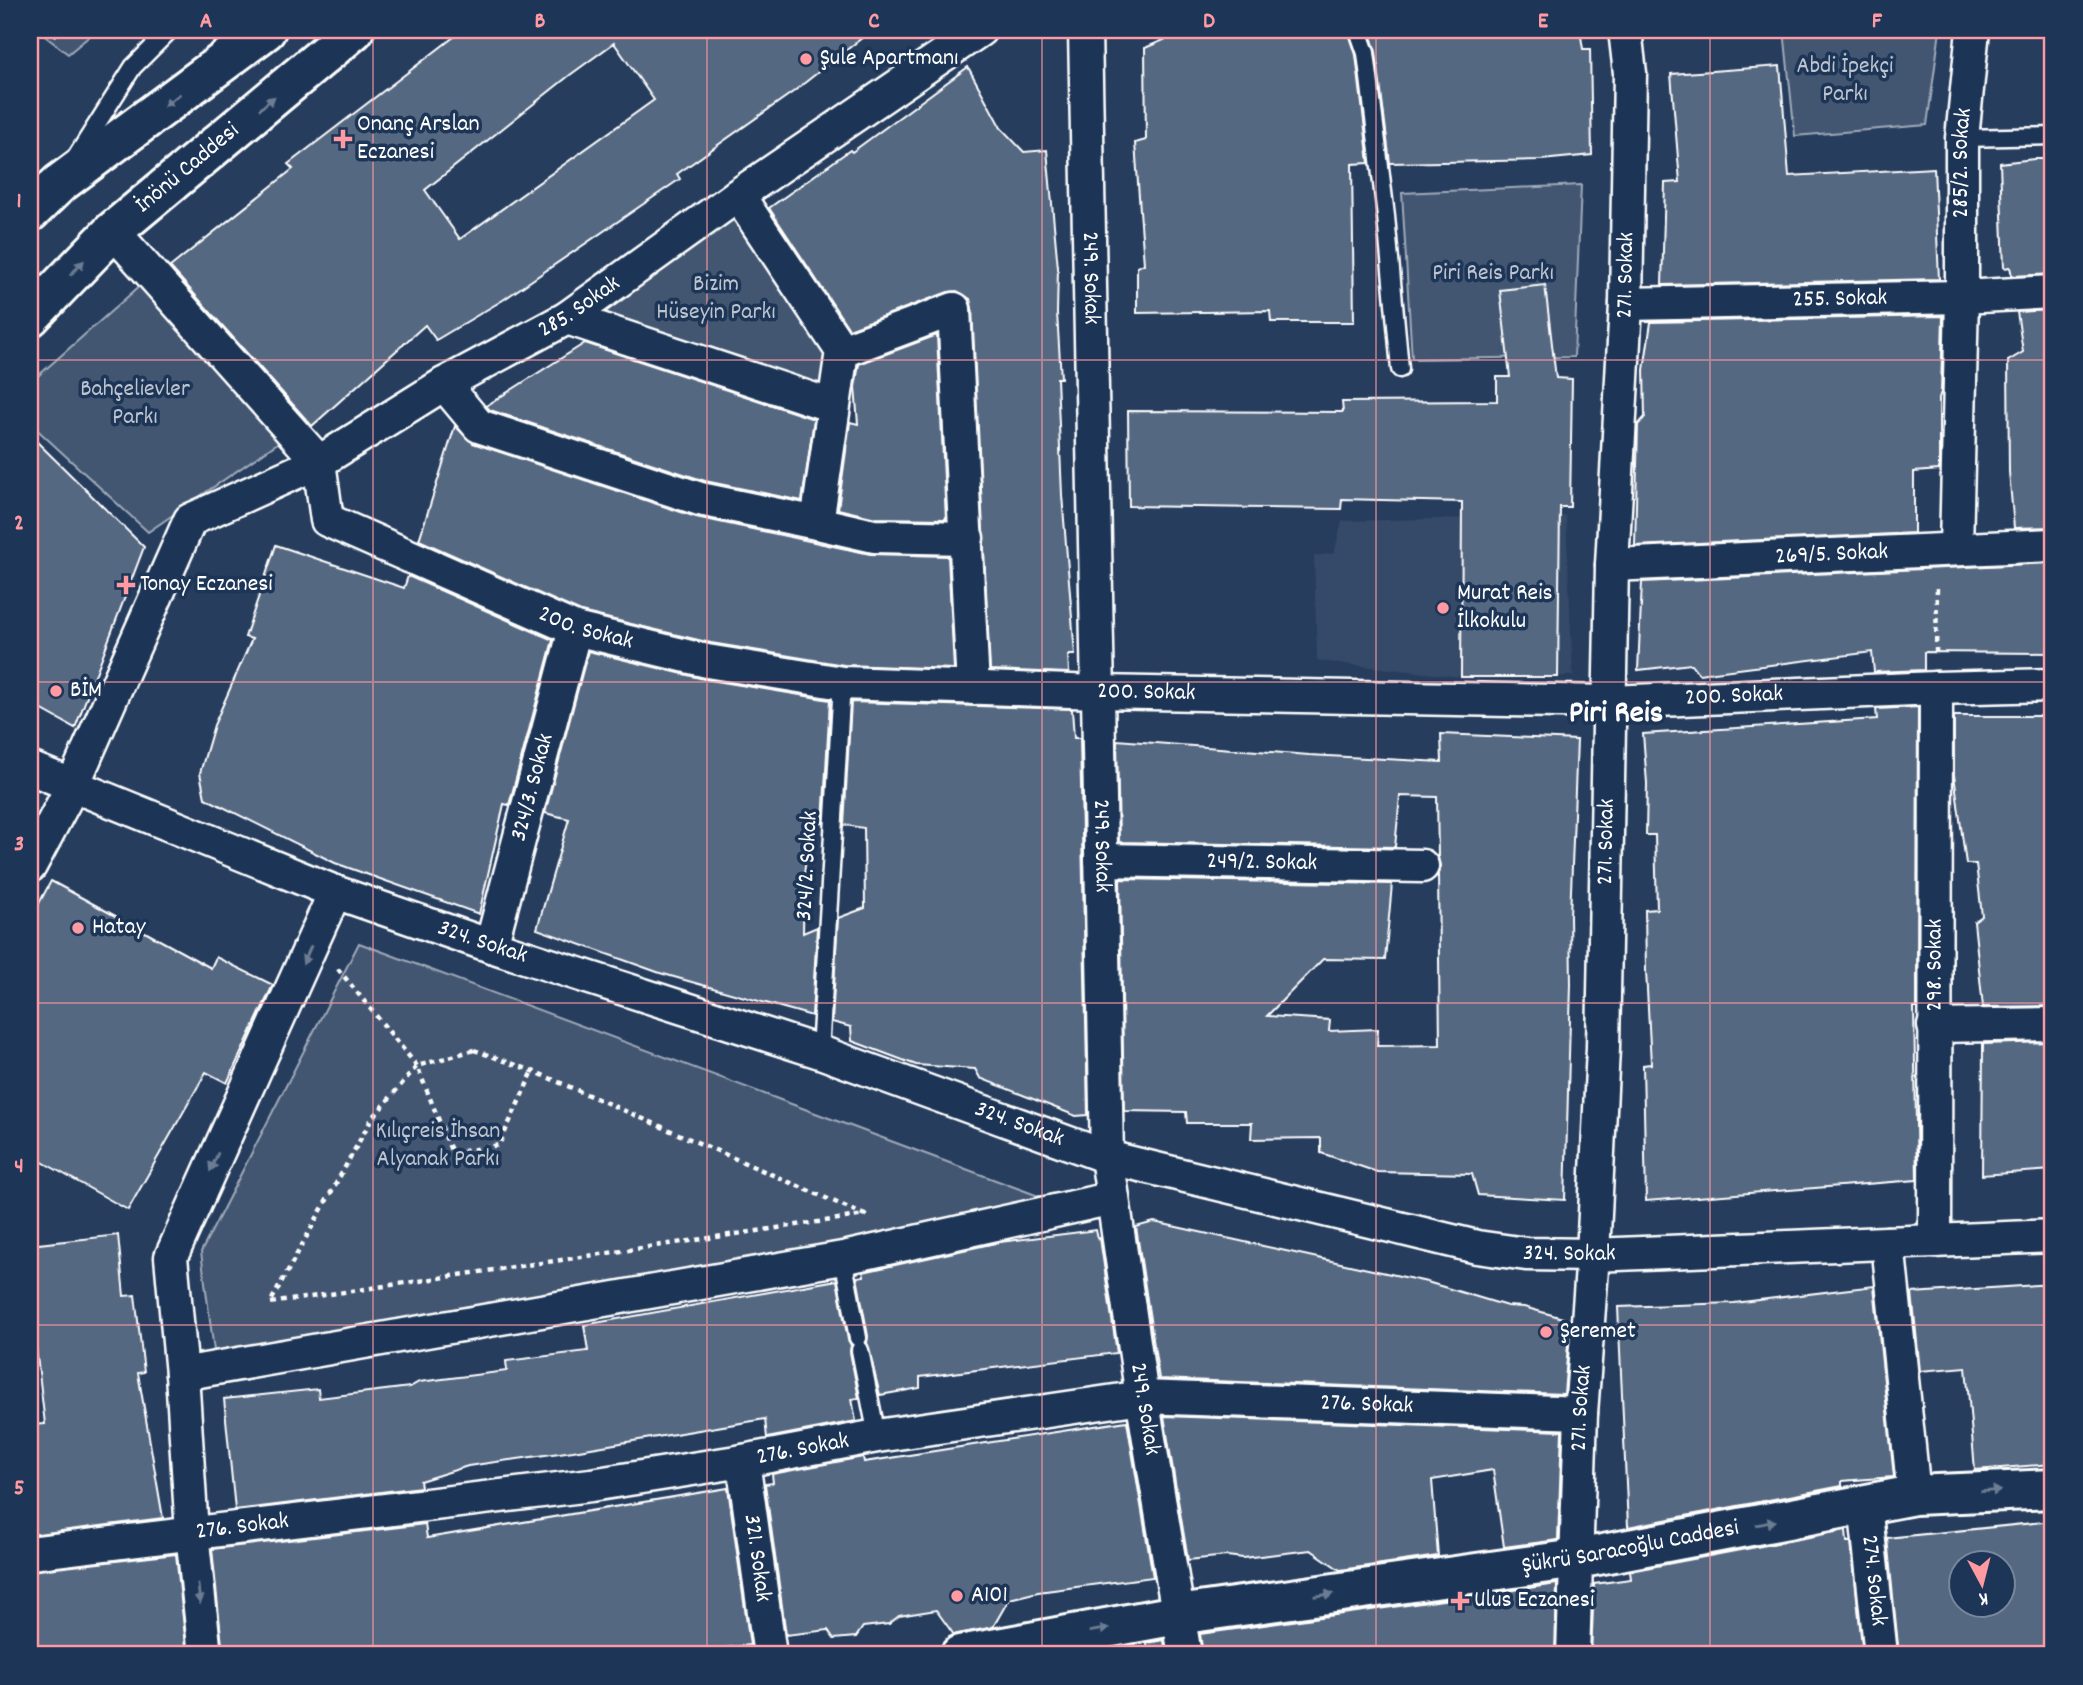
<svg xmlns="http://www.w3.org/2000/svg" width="2083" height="1685" viewBox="0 0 2083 1685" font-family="Dekko,sans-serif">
<rect width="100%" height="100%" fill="#263d5e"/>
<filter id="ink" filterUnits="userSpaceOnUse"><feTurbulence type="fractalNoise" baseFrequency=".0143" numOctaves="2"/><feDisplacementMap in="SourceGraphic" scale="14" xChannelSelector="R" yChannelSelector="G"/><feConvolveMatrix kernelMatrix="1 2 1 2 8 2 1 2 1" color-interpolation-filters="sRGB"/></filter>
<g filter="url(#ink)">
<polygon fill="#344a68" points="1566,516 1573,676 1461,677 1317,661 1314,556 1334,553 1342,521"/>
<g fill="#425672" stroke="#a0aab8" stroke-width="2">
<polygon points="37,30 97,30 68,54"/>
<polygon points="1784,30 1940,30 1927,125 1795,136"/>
<polygon points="1581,185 1574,357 1412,359 1402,193"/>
<polygon points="729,214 829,355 828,396 594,320"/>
<polygon points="142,284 279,442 148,532 30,423 30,383"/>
<polygon points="359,943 1060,1204 214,1351 201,1252"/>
</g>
<g fill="#556781" stroke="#fff" stroke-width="2" fill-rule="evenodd">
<path d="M463 30H872L793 92 677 174 680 179 503 300 436 340 425 325 312 426 170 267 293 169 288 164ZM614 43 654 100 460 239 425 190 570 75Z"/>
<polygon points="1187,30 1348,30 1356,55 1369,163 1352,164 1354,322 1271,322 1270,311 1137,313 1137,267 1144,264 1135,143 1146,140 1145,48"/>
<polygon points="1369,30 1580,30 1583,49 1590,49 1592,155 1541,160 1390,163 1376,52"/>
<polygon points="1780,66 1789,176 1934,168 1939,279 1662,285 1665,183 1680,182 1671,74"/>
<polygon points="968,67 1001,128 1024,152 1047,150 1058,268 1057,313 1061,378 1057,378 1062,495 1075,655 1068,655 1069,673 990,670 972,308 970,299 957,291 948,292 849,329 769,208 850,150 852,152"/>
<polygon points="2034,159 2053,159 2053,274 2012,276 2010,267 2004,268 2000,163"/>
<polygon points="1545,285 1556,378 1572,379 1570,507 1560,507 1558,677 1461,677 1462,502 1342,499 1341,509 1129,506 1128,411 1343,412 1342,402 1497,401 1497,377 1510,377 1500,290"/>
<polygon points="2053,310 2053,527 2014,528 2009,472 2008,361 2023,352 2017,312"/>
<polygon points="1943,316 1941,392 1939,398 1939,470 1914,472 1914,533 1635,546 1638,425 1645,417 1644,370 1651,322"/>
<polygon points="937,335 946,519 876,518 838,509 850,422 858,424 855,387 859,364"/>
<polygon points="585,343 814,419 802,501 705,481 490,410 486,406"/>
<polygon points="455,426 473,443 696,517 870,554 948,556 954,669 844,665 711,643 581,612 419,540"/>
<polygon points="30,435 144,547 75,728 30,703"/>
<polygon points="276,545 404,588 408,576 553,640 509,805 504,804 479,914 335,863 205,798 200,773 214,725 252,639 245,637"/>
<polygon points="2053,563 2053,653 1924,652 1924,670 1874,672 1872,652 1699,674 1691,664 1638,670 1642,582"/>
<polygon points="588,651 704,679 830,700 823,823 809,821 804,877 803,933 817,927 812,1016 660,973 537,929 569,819 545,813"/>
<polygon points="851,702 1072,709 1074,738 1080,738 1088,1115 1076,1116 980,1078 975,1069 916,1065 852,1041 851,1027 832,1022 838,918 865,908 864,828 844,825"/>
<polygon points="1918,707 1917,979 1917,1008 1914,1008 1917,1180 1646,1201 1643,1065 1651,1064 1646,971 1645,910 1657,909 1655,835 1646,835 1647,783 1643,734 1877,719 1876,709"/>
<polygon points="1954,716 2048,716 2047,776 2053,788 2053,1006 1983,1007 1974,922 1982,916 1976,864 1966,864 1954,775"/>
<polygon points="1441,734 1577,740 1570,916 1571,984 1565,1200 1478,1195 1472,1174 1377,1172 1321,1153 1321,1138 1251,1139 1252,1123 1187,1123 1186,1112 1124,1111 1120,879 1392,884 1385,960 1323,959 1267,1016 1330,1020 1329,1031 1378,1029 1377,1046 1440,1045 1438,874 1440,866 1438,857 1437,797 1400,796 1395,847 1119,842 1117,740 1309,755 1442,762"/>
<polygon points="51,881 211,968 216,957 273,985 227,1083 206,1072 128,1210 30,1155 30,920"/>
<polygon points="2053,1042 2053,1170 1982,1175 1983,1044"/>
<polygon points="1154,1222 1427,1282 1507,1306 1524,1307 1570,1320 1564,1394 1159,1379 1136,1227"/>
<polygon points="1096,1230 1098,1239 1100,1238 1117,1353 920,1377 920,1388 880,1395 867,1343 868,1336 857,1277 864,1276 863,1272 1000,1242"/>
<polygon points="118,1235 124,1296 135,1295 144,1372 138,1373 163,1518 30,1535 30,1425 45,1424 30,1296 30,1245"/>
<polygon points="837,1280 848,1340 851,1345 850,1352 859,1398 852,1399 856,1421 767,1438 765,1419 573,1451 468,1466 420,1481 421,1487 235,1510 224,1399 318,1389 319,1398 410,1387 419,1382 507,1371 506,1361 588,1351 584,1325"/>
<polygon points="2053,1284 2053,1464 1975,1470 1966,1367 1920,1371 1912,1293"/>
<polygon points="1874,1286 1894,1477 1842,1481 1842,1486 1628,1527 1618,1307 1734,1303"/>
<polygon points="1164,1416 1562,1431 1558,1540 1504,1547 1493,1470 1432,1480 1438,1556 1340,1570 1311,1550 1243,1558 1227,1556 1188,1560"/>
<polygon points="1127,1421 1153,1577 1038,1592 1009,1599 993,1627 954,1635 936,1610 899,1616 889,1624 863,1627 856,1637 834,1639 828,1630 786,1635 765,1484 773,1483 772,1474 863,1457 864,1462"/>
<polygon points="728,1488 750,1645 662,1655 223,1655 212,1549 425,1524 427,1538"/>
<path d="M2053 1521V1655H1899L1887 1538ZM1961 1563H2003V1605H1961Z"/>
<polygon points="1846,1530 1847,1542 1851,1542 1863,1655 1591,1655 1594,1584 1631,1579 1630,1571"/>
<polygon points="176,1554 187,1655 30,1655 30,1571"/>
<polygon points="1557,1584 1555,1654 1203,1655 1200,1634"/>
<polygon points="1164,1640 1166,1655 1148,1655 1147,1643"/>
</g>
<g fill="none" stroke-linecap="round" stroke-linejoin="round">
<defs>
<g id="lane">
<polyline points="1358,30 1366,53 1386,216 1400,369"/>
<polyline points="1962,138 2053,136"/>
<polyline points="76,157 133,67 170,30"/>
<polyline points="820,1052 842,683"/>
<polyline points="843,1258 858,1338"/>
<polyline points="860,1350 877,1436"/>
</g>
<g id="street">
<path id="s1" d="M1085 30 1107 1157 1142 1397 1185 1655"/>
<path id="s2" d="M113 231 319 462 327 520 575 629 707 661 842 683 1098 692 1611 702 1936 688 2053 685"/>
<path id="s3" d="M1626 304 1962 297 2053 292"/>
<polyline points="567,318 833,406"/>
<polyline points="842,351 954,309 973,688"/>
<polyline points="444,384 479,426 700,499 817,523 842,351 738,195"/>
<polyline points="817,523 874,536 967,538"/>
<path id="s4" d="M1956 548 1962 297V138L1973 30"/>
<path id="s5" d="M1612 565 2053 545"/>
<path id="s6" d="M30 768 335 892 491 946 820 1052 1107 1157 1477 1247 1526 1254 1593 1255 2053 1236"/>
<path id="s7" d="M1101 860 1422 866"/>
<path id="s8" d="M30 866 72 787 190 520 319 462 444 384 567 318 738 195 980 30"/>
<path id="s9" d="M491 946 575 629"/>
<polyline points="1934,1026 2053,1024"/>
<path id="s10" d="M1935 1241 1936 688"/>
<polyline points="1888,1243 1914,1495"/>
<polyline points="182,1374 843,1258 1113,1198"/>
<path id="s11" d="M743 1461 770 1655"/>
<path id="s12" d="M1865 1504 1881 1655"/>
<path id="s13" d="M30 1553 591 1485 743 1461 877 1436 1142 1397 1581 1413"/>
<polyline points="205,1655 192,1533 182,1374 171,1257 335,892"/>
<path id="s14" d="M1573 1655 1581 1413 1593 1255 1603 1048 1612 565 1626 304 1630 73 1625 30"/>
</g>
<g id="secondary">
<path id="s15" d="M960 1655 1177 1615 1577 1559 1914 1495 2053 1489"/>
</g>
<g id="primary">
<polyline points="30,212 59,184 266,30"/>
<path id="s16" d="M30 317 113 231 354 30"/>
</g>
</defs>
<use href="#lane" stroke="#fff" stroke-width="21"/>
<use href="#street" stroke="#fff" stroke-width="37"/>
<use href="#secondary" stroke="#fff" stroke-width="44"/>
<use href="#primary" stroke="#fff" stroke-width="44"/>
<g stroke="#fff" stroke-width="4.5" stroke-dasharray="5 5" stroke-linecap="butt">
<polyline points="46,30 54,36 58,30"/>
<polyline points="1936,653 1937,585"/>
<polyline points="338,969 417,1066 452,1153 499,1145 533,1071"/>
<polygon points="474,1050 533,1071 865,1215 270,1303 371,1120 417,1066"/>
</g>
<use href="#lane" stroke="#1d3557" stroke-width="16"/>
<use href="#street" stroke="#1d3557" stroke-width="32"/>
<use href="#secondary" stroke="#1d3557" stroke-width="38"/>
<use href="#primary" stroke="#1d3557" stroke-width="38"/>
</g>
<defs><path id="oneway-solid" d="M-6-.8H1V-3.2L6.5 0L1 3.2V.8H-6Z" transform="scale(1.75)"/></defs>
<g fill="#6c7c92">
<use href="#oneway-solid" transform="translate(172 100) rotate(143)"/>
<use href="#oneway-solid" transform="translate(267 103) rotate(-40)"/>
<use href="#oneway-solid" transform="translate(77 268) rotate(-46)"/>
<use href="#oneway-solid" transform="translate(307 955) rotate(114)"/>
<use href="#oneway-solid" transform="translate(214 1162) rotate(114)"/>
<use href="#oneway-solid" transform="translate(1991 1491) rotate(-3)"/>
<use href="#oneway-solid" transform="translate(1766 1523) rotate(-11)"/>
<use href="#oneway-solid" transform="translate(199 1594) rotate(84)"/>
<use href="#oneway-solid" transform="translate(1324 1595) rotate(-8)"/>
<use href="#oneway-solid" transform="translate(1099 1630) rotate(-10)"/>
</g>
</g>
<path fill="none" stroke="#ff9aa2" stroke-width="2" stroke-opacity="0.55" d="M373 30V1655M707 30V1655M1042 30V1655M1376 30V1655M1710 30V1655M30 360H2053M30 682H2053M30 1003H2053M30 1325H2053"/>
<g fill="#ff9aa2" stroke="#1d3557" stroke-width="2.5">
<circle cx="806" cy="59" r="7"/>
<path d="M339.5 128.5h7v7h7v7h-7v7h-7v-7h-7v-7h7z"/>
<path d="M122.5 574.5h7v7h7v7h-7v7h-7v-7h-7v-7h7z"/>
<circle cx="1443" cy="608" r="7"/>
<circle cx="56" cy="691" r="7"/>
<circle cx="78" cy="928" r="7"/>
<circle cx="1546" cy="1332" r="7"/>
<circle cx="957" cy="1596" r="7"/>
<path d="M1456.5 1590.5h7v7h7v7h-7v7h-7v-7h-7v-7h7z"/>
</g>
<g text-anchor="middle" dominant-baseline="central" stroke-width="7" stroke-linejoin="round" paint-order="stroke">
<g font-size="24" fill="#fff" stroke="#1d3557" text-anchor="start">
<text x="820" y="59">Şule Apartmanı</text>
<text x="357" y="125">Onanç Arslan<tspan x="357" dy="28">Eczanesi</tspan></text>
<text x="140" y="585">Tonay Eczanesi</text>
<text x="1457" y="594">Murat Reis<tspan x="1457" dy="28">İlkokulu</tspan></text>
<text x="70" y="691">BİM</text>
<text x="92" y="928">Hatay</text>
<text x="1560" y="1332">Şeremet</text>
<text x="971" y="1596">A101</text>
<text x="1474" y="1601">Ulus Eczanesi</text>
</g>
<g font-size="24" fill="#bdc4ce" stroke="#1d3557">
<text x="1845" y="67">Abdi İpekçi<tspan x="1845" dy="28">Parkı</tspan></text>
<text x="1493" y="274">Piri Reis Parkı</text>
<text x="716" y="285">Bizim<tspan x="716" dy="28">Hüseyin Parkı</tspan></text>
<text x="135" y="390">Bahçelievler<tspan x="135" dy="28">Parkı</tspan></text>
<text x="438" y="1132">Kılıçreis İhsan<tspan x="438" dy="28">Alyanak Parkı</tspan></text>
</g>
<g font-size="24" fill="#fff" stroke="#1d3557">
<text stroke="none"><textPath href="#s4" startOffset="385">285/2. Sokak</textPath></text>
<text stroke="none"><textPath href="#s16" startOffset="217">İnönü Caddesi</textPath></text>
<text stroke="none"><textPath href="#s14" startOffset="1381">271. Sokak</textPath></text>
<text stroke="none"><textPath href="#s1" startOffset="248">249. Sokak</textPath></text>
<text stroke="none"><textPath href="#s3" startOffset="214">255. Sokak</textPath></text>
<text stroke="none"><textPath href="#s8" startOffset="826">285. Sokak</textPath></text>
<text stroke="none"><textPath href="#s5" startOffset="220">269/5. Sokak</textPath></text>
<text stroke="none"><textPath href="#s2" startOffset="649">200. Sokak</textPath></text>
<text stroke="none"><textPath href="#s2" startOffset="1216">200. Sokak</textPath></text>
<text stroke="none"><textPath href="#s2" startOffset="1804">200. Sokak</textPath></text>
<text stroke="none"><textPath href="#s9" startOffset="164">324/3. Sokak</textPath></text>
<text stroke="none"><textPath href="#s14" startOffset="814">271. Sokak</textPath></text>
<text stroke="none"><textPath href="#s1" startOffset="816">249. Sokak</textPath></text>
<text stroke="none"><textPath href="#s7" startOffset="161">249/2. Sokak</textPath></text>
<text transform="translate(808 866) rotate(-87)">324/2. Sokak</text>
<text stroke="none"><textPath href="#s6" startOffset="485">324. Sokak</textPath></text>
<text stroke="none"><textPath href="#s10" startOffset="276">298. Sokak</textPath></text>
<text stroke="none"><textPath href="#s6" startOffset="1052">324. Sokak</textPath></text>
<text stroke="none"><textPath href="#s6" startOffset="1619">324. Sokak</textPath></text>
<text stroke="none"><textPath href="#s13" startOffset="1348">276. Sokak</textPath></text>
<text stroke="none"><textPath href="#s14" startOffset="247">271. Sokak</textPath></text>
<text stroke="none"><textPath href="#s1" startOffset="1382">249. Sokak</textPath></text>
<text stroke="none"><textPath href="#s13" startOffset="780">276. Sokak</textPath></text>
<text stroke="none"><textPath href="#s13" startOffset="214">276. Sokak</textPath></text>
<text stroke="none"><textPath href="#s15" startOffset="679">Şükrü Saracoğlu Caddesi</textPath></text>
<text stroke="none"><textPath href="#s11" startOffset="98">321. Sokak</textPath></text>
<text stroke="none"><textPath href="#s12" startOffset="77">274. Sokak</textPath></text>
</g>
<g font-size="32" font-weight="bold" fill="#fff" stroke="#1d3557">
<text x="1616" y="715">Piri Reis</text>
</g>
</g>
<rect width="2083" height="1685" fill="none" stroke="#1d3557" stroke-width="77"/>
<g transform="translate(1982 1584) rotate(173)"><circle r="33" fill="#1d3557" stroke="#77869a" stroke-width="2"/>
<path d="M0-5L12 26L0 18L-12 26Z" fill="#ff9aa2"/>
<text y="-10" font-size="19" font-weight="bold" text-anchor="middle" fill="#ffffff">K</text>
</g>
<rect x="38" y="38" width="2006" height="1608" fill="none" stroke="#ff9aa2" stroke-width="2.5"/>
<g font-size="23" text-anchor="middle" font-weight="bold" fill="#ff9aa2">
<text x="206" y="27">A</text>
<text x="540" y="27">B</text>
<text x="874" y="27">C</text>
<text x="1209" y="27">D</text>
<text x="1543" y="27">E</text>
<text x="1877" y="27">F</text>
<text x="19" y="207">1</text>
<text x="19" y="529">2</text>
<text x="19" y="850">3</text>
<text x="19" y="1172">4</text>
<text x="19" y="1494">5</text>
</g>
</svg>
